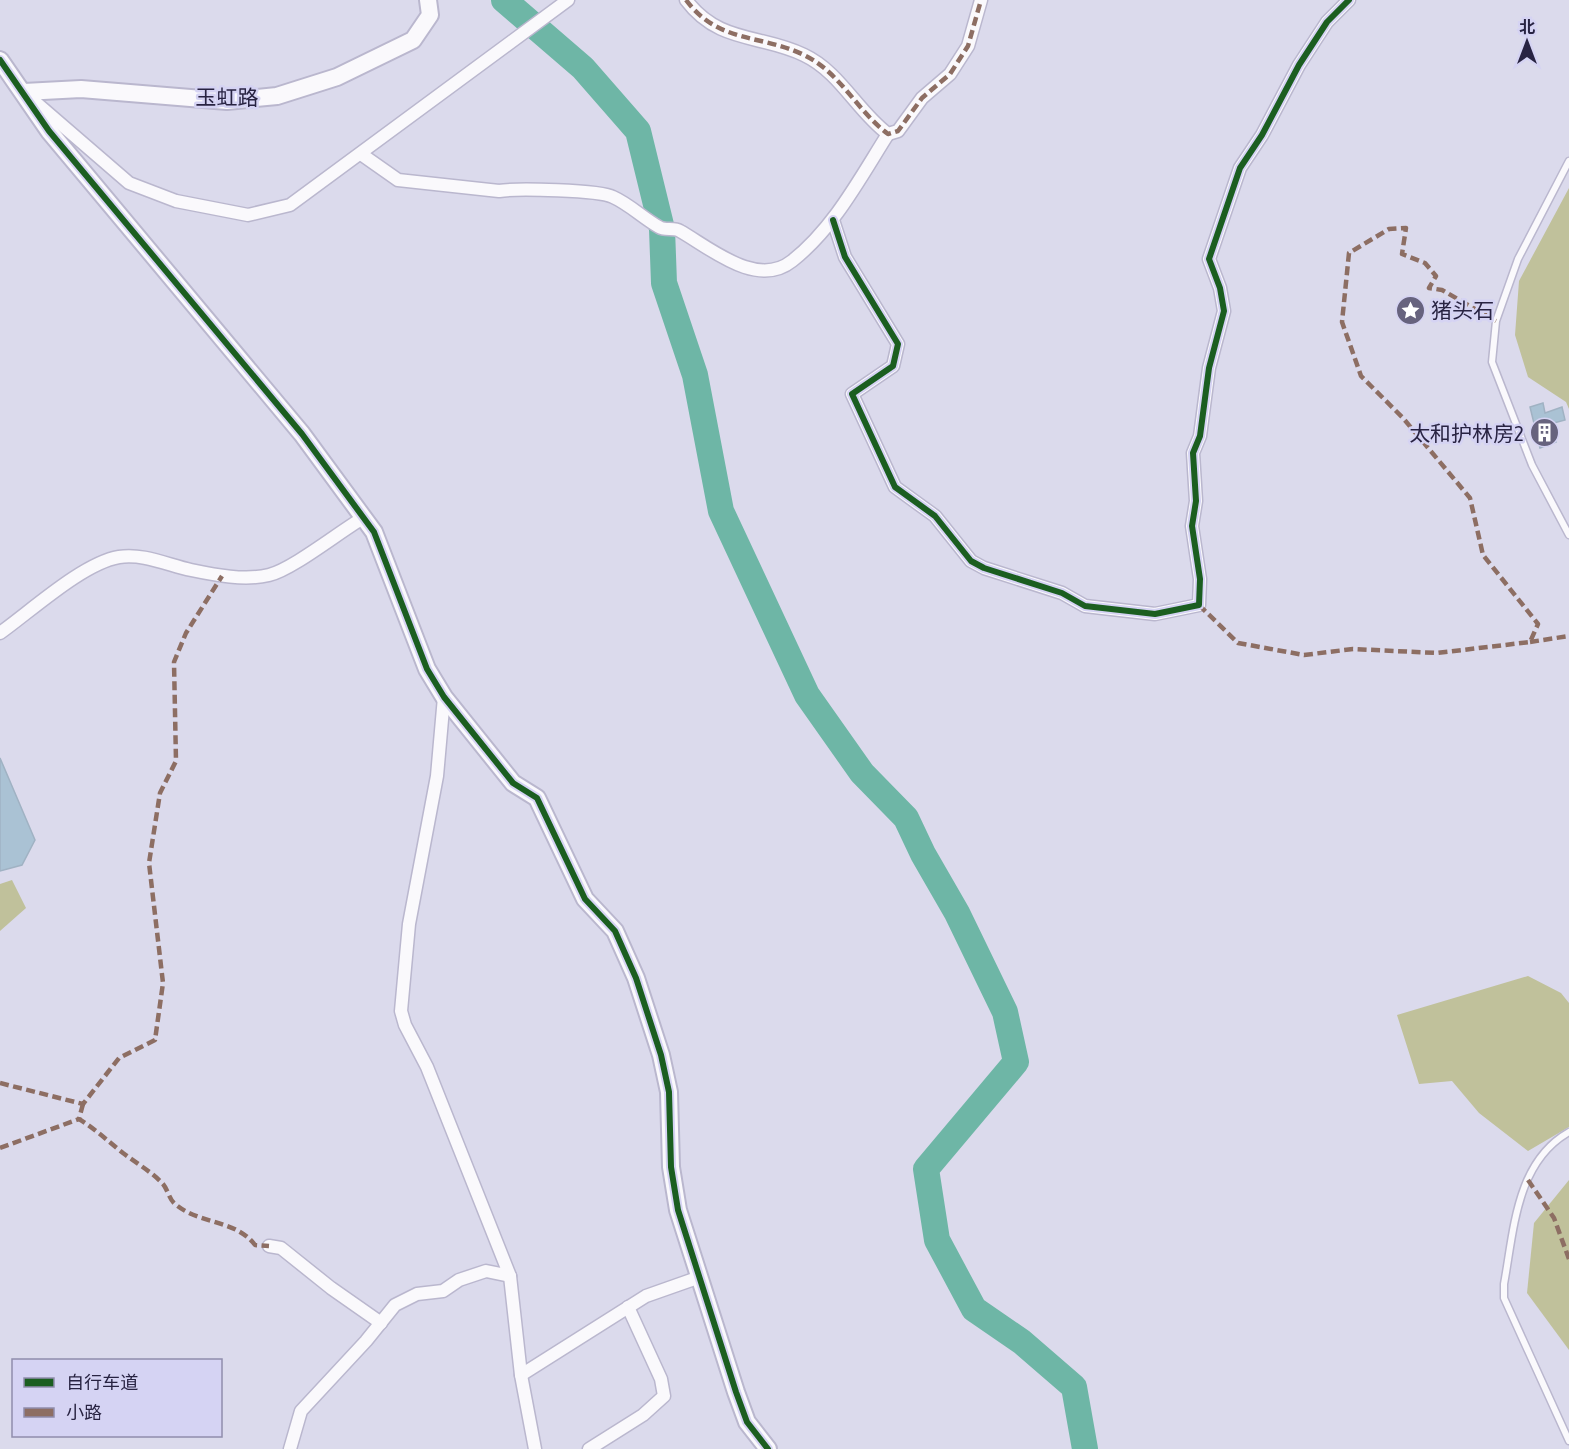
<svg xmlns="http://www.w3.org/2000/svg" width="1569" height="1449" viewBox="0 0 1569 1449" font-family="'Asap Condensed','Noto Sans SC',sans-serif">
<rect width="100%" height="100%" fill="#dbdaec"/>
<g fill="#c0c19b">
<polygon points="1569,188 1569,409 1566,402 1528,377 1515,335 1519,281"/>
<polygon points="12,880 26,908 0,931 0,884"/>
<polygon points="1528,976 1561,993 1569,1003 1569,1127 1528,1151 1479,1113 1452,1081 1419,1084 1397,1015"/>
<polygon points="1569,1180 1569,1350 1527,1293 1534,1223"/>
</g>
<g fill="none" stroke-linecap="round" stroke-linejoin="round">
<polyline stroke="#6eb6a6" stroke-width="26" points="504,0 583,68 638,131 662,229 664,283 695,375 721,511 807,695 862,773 906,818 923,854 957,913 1005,1012 1016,1062 926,1169 937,1240 974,1309 1022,1342 1074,1387 1085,1449"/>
</g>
<g fill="#aac2d4" stroke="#a0b2c3" stroke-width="1.5">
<polygon points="1543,403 1545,413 1562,407 1565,420 1550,424 1556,442 1540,448 1530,407"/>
<polygon points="0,758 35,840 22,865 0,871"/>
</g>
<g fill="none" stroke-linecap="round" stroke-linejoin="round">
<defs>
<g id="lane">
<polyline points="1569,161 1518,259 1496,321 1492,362 1532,465 1569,535"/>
<path d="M1569 1132C1516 1162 1514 1230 1504 1284V1298L1569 1441"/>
</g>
<g id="street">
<path d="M686 0C719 44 761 34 804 55 840 72 857 111 888 134L898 131 922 98 950 74 968 46 981 0"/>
<polyline points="34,101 129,183 176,201 248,215 290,205 568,0"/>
<path d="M361 154 398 180 499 191C516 188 600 190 613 197 629 204 643 218 659 227 665 231 674 227 680 231 710 248 757 289 792 261 834 228 860 178 888 134"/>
<polyline points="833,220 845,257 898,344 893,366 852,394 895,487 935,516 971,561 984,568 1062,593 1085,606 1155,614 1199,605 1200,579 1192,526 1196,501 1193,453 1200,436 1209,368 1224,311 1220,288 1209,259 1240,168 1262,135 1299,65 1327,22 1349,0"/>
<path d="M0 633C31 611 83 563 119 557 143 553 168 565 191 570 215 575 245 581 269 575 293 569 339 532 363 518"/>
<polyline points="444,697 437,776 409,924 401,1011 405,1025 427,1067 510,1276 521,1375 535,1449"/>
<polyline points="269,1246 281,1248 331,1288 381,1323"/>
<polyline points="521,1375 646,1296 700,1277"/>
<polyline points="290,1449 301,1411 366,1341 395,1305 417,1294 443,1291 459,1280 486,1271 510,1276"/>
<polyline points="589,1449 643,1415 664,1396 661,1379 628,1307"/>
</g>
<g id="secondary">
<polyline points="0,60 49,131 302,434 374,532 427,669 444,697 513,783 537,798 585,899 615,931 636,978 661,1055 669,1092 671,1167 678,1210 736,1392 747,1422 768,1449"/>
<polyline points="24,92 81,89 227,101 277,96 337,77 413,40 430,15 428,0"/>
</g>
</defs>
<use href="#lane" stroke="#bab7ce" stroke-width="9"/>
<use href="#street" stroke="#bab7ce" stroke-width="15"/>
<use href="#secondary" stroke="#bab7ce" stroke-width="20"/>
<use href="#lane" stroke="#faf9fc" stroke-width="6"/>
<use href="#street" stroke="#faf9fc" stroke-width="12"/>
<use href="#secondary" stroke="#faf9fc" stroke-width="16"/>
<g stroke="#8d6e63" stroke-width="4.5" stroke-dasharray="9 4.5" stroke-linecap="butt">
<path d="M686 0C719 44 761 34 804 55 840 72 857 111 888 134L898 131 922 98 950 74 968 46 981 0"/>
<polyline points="1199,605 1238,643 1304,655 1353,649 1437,653 1530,642 1538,624 1483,555 1470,498 1403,418 1361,376 1342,322 1349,253 1389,229 1406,228 1402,254 1425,263 1436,276 1429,288 1442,290 1496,321"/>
<polyline points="1530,642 1569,636"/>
<polyline points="0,1083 83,1104 119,1058 155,1040 163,983 149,863 160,793 176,761 174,662 186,633 222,576"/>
<path d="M83 1104 79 1119C95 1129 108 1141 123 1153 136 1163 152 1172 163 1184 168 1190 169 1199 175 1204 200 1225 235 1219 255 1245L269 1246"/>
<polyline points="0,1148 79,1119"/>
<polyline points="1528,1180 1554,1218 1569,1259"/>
</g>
<defs>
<g id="cycleway">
<polyline points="0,60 49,131 302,434 374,532 427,669 444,697 513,783 537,798 585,899 615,931 636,978 661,1055 669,1092 671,1167 678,1210 736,1392 747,1422 768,1449"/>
<polyline points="833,220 845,257 898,344 893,366 852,394 895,487 935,516 971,561 984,568 1062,593 1085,606 1155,614 1199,605 1200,579 1192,526 1196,501 1193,453 1200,436 1209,368 1224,311 1220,288 1209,259 1240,168 1262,135 1299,65 1327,22 1349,0"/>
</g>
</defs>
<use href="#cycleway" stroke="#d5d3f3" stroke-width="10"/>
<use href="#cycleway" stroke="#1b5e20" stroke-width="6"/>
</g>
<defs>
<symbol id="sight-disc" viewBox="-11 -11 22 22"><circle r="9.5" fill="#67637e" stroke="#d5d3f3"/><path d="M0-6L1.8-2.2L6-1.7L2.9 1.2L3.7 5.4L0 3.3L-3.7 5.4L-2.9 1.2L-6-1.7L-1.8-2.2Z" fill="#fff"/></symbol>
<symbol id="building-disc" viewBox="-11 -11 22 22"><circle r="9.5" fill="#67637e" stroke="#d5d3f3"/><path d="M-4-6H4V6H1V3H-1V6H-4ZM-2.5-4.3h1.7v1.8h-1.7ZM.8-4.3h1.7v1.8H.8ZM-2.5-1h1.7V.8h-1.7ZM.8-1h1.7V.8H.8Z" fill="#fff"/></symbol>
</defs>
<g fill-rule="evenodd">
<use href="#sight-disc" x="1394" y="294" width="33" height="33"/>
<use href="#building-disc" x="1528" y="416" width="33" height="33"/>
</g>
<g text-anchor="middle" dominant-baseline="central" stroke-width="5" stroke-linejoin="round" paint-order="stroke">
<g font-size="21" fill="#282342" stroke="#d5d3f3">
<text x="227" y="97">玉虹路</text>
</g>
<g font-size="21" fill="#282342" stroke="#d5d3f3" text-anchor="start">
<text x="1431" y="310">猪头石</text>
<text x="1524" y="433" text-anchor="end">太和护林房2</text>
</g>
</g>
<rect x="12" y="1359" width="210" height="78" fill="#d5d3f3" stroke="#908dac" stroke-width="1.5"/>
<rect x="24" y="1378" width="30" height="9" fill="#1b5e20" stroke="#908dac" stroke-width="1.5"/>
<text x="66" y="1389" font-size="18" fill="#282342">自行车道</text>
<rect x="24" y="1408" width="30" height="9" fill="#8d6e63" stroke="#908dac" stroke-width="1.5"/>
<text x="66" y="1419" font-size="18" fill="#282342">小路</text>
<g transform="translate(1527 42)" stroke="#d5d3f3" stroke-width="4.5" paint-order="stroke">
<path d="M0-4.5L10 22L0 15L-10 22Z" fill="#282342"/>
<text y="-9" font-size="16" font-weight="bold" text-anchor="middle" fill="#282342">北</text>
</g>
</svg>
